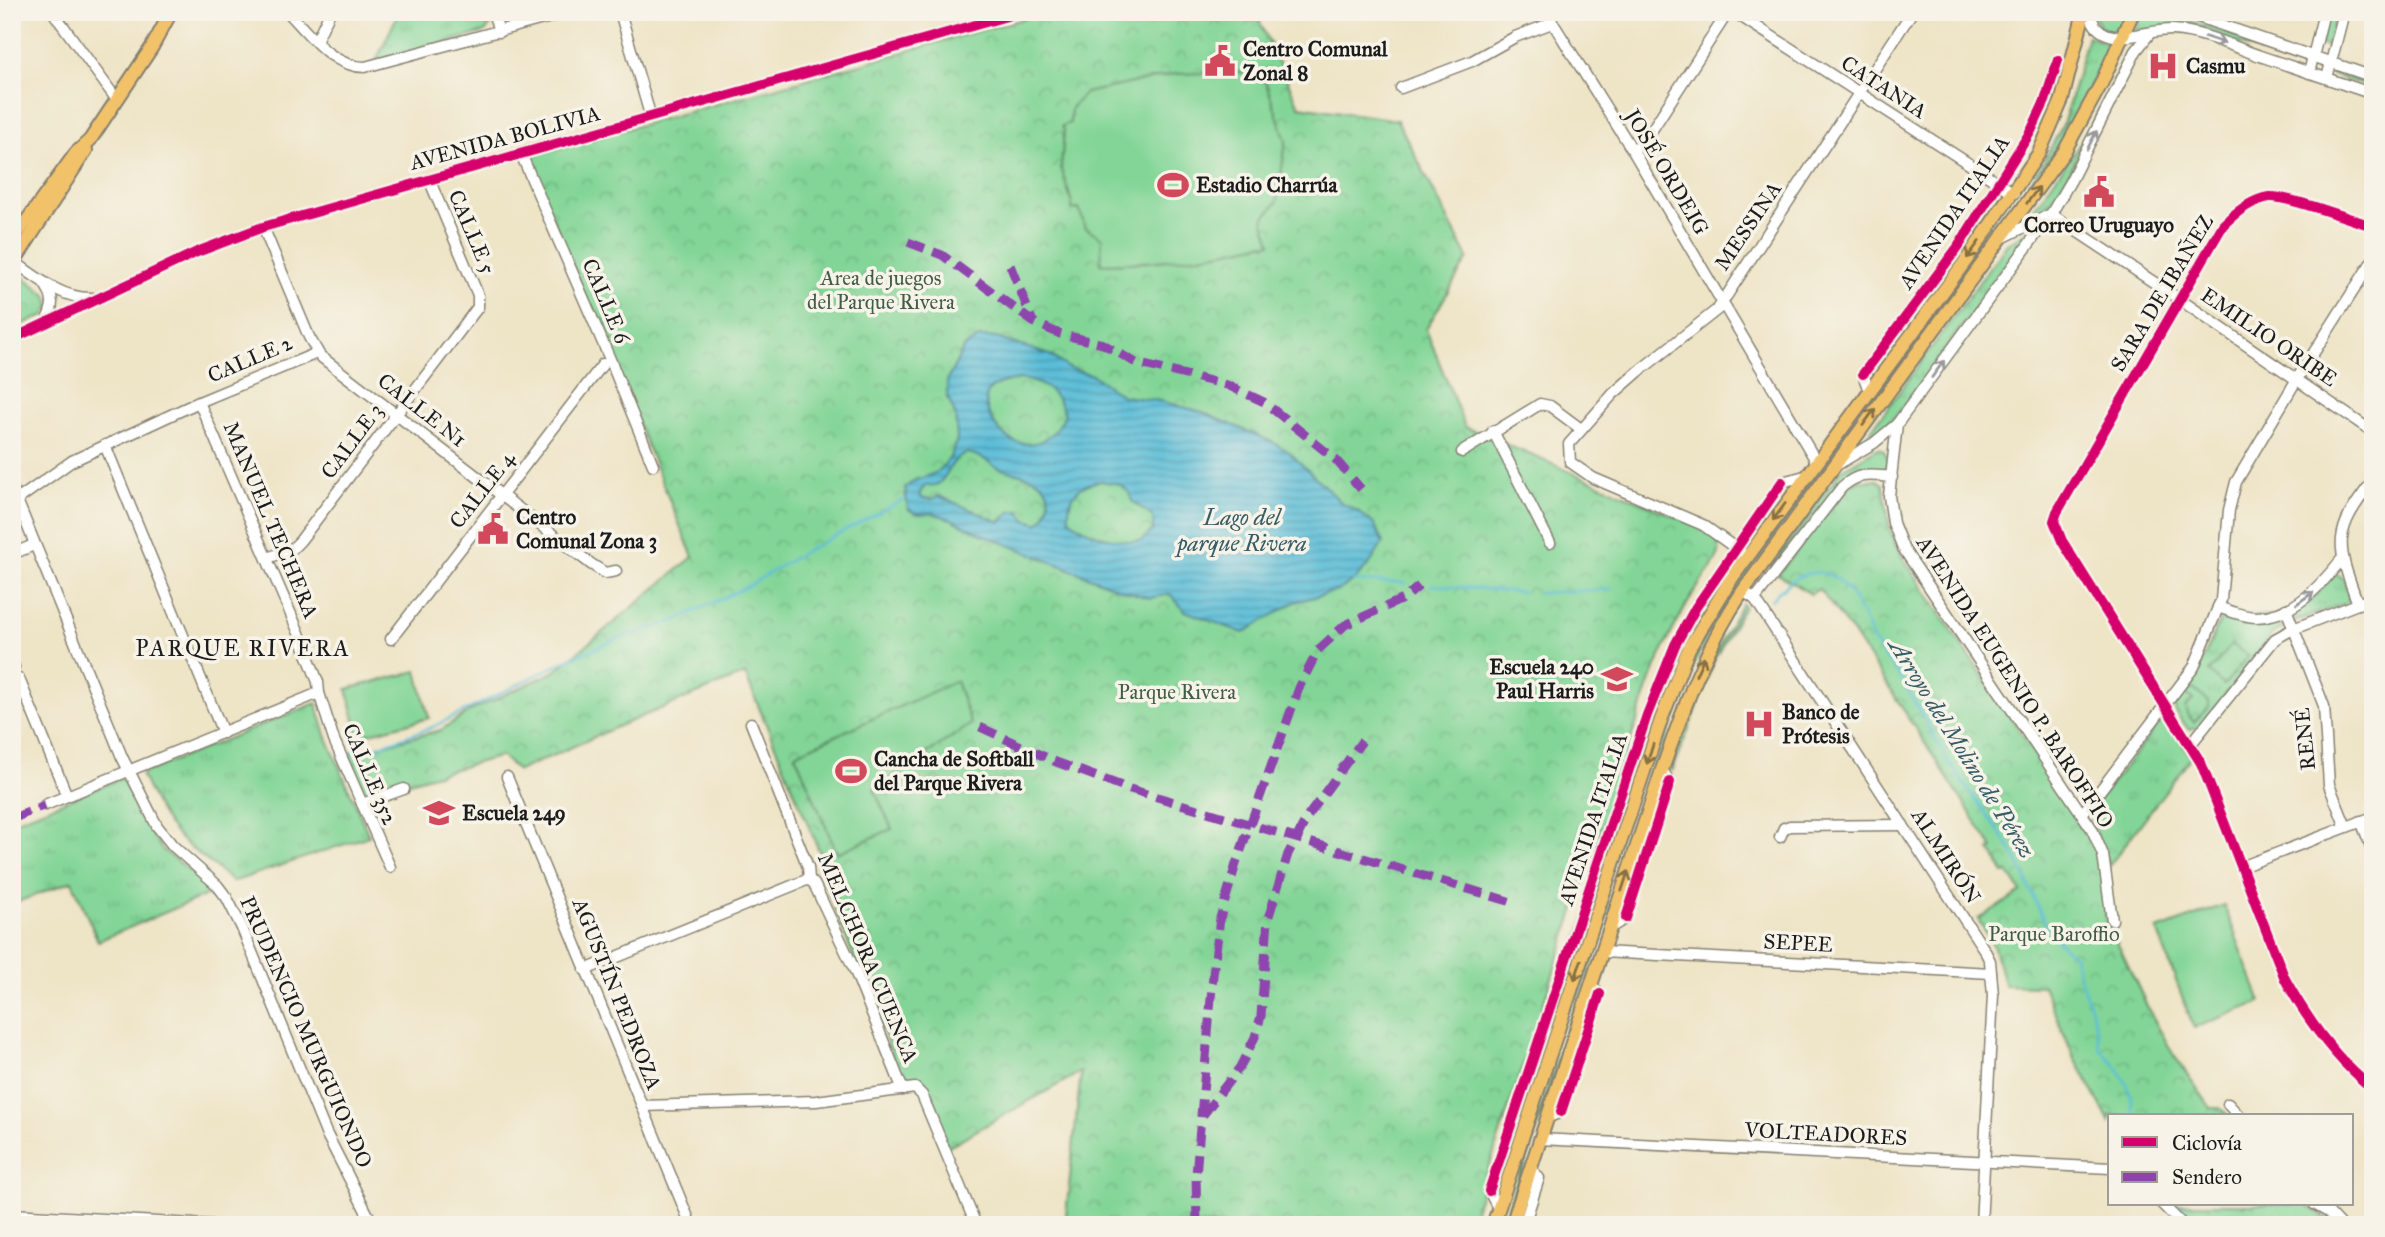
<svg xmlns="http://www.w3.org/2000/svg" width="2385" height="1237" viewBox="0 0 2385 1237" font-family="'IM FELL Great Primer',serif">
<defs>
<pattern id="grass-tufts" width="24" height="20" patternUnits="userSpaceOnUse" patternTransform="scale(1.75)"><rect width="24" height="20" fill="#82d596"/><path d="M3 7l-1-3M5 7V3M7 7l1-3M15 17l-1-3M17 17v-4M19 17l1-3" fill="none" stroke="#70b681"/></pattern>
<pattern id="park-crowns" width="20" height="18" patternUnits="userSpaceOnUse" patternTransform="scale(1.75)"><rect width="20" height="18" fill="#82d596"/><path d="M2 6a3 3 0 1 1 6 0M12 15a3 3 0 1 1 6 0" fill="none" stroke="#70b681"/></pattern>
<pattern id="water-rules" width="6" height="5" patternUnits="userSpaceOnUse" patternTransform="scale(1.75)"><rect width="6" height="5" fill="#5abdd8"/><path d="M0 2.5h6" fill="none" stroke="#4a99ae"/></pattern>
</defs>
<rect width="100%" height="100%" fill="#f7f3e8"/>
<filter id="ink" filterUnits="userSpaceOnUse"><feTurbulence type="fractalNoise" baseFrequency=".0143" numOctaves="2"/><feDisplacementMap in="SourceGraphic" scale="14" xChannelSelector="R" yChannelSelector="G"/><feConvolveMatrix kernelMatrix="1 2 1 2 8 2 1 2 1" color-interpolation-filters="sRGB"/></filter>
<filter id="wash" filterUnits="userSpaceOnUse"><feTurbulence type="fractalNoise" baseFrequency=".00686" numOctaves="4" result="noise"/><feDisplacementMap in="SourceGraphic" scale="28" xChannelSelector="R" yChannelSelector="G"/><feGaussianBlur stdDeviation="1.57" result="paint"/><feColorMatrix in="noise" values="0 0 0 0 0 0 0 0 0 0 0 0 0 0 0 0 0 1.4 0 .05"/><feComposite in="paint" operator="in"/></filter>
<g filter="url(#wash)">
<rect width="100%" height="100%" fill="#eee4c6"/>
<g fill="url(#grass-tufts)" stroke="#4f7859" stroke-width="2">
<polygon points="399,12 488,12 491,24 485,32 376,61"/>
<polygon points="2092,12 2125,12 2119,27 2110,32 2101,28"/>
<polygon points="2141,12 2171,12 2190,21 2305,60 2307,62 2302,65 2205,33 2136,30"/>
<polygon points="2328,12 2338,12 2327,47 2320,44"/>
<polygon points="2088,36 2108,44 2109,48 2069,127 2043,170 1743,580 1739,580 2040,168 2063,125"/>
<polygon points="2131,45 2133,48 2059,192 2046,206 2027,218 2087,134"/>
<polygon points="2333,69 2373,84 2373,88 2333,75 2331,73"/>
<polygon points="2036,225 1900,411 1882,430 1858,448 2007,244"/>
<path d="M1878 448 1883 450C1889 457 1889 463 1884 470L1853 473 1840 482 1761 582 1760 581 1842 469Z"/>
<polygon points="1735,558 1736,559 1696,620 1682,648 1664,692 1620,818 1649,729 1649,717 1681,646 1706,599"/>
<path d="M2337 574C2346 579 2352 594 2346 603L2294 622 2293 614 2314 598 2333 575Z"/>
<polygon points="1737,581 1742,582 1707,636 1681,695 1505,1225 1502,1225 1678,694 1704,634"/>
<polygon points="1742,604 1744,607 1715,658 1700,698 1697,697 1710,661"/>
<polygon points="2227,616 2278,616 2283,628 2272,634 2200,727 2189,730 2175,712 2175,700 2200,666 2220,621"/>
<path d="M316 703 327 738 369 836 232 882C217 866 197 855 181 839 162 820 152 798 141 774Z"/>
<polygon points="1693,704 1698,705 1672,771 1670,770"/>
<polygon points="2163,721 2172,725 2191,757 2109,866 2088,813 2157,726"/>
<polygon points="120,779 123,779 153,836 162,849 216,891 98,941 72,881 12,904 12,822"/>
<polygon points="1617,829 1499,1189 1496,1191 1614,831"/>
</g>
<g fill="url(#park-crowns)" stroke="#4f7859" stroke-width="2">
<path d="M1047 12H1255L1299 106 1397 120 1468 258 1426 329 1465 427 1707 530C1712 535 1719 539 1719 547 1720 558 1711 568 1705 576 1682 610 1663 646 1649 685L1470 1225H1065L1081 1072 947 1147 922 1084 904 1085 817 864 823 860 745 674 619 726 518 771 501 756 363 795 348 754 441 730 472 710 554 672 693 557 528 158 530 156Z"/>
<polygon points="16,271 47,295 50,306 44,316 12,328 12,272"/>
<polygon points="1860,480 1877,480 1883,484 1890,530 1901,555 2094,841 2102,864 2106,919 2149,1010 2173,1054 2211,1108 2220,1108 2229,1116 2110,1116 2110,1122 2074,1057 2043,986 2005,985 1993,945 1978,919 2021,892 2008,872 2004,873 1990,850 1993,848 1989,842 1895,697 1852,632 1819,589 1811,594 1778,574 1850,485"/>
<polygon points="2192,688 2209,702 2209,707 2194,722 2187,714 2185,707 2193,700 2186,694"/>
<polygon points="2167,1204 2305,1204 2336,1225 2189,1225"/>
</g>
<g fill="#82d596" stroke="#4f7859" stroke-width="2">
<path d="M1236 72 1254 74 1266 83 1286 141 1277 202 1263 219 1271 243 1265 245 1264 243C1209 257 1157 263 1101 264L1102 238 1085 227 1079 209H1072V203L1061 168 1064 131 1062 126 1070 123 1071 108 1085 93 1175 74Z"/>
<polygon points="2232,644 2248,656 2224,685 2209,672"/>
<polygon points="417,671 429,718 359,736 347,689"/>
<polygon points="956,681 971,724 874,789 892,829 837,853 795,754"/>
<polygon points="2224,905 2261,1002 2194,1028 2157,930"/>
</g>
<path fill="url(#water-rules)" stroke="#3b6c7a" stroke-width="2" fill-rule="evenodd" d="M980 337 996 338 1050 355 1068 368 1092 375 1123 396 1160 401 1202 412 1270 441 1288 451 1343 504 1358 511 1375 525 1383 543 1371 562 1354 581 1337 591 1295 602 1243 633 1185 611 1170 594 1150 598 1122 590 984 535 951 519 932 513 918 514 908 509 905 488 914 481 938 472 950 458 957 439 955 414 947 396V381L964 347ZM1023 379C1047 385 1055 390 1065 414 1050 452 1009 454 991 418 976 388 996 382 1023 379ZM968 453C985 456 989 465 1002 469 1019 475 1049 475 1049 500 1048 511 1045 517 1038 524L1025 519 1020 511H1012L1000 522 939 496 932 499 921 498 920 492 926 485C946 489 945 468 958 458 958 457 967 453 968 453ZM1101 481 1119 484 1129 492 1132 501 1153 517V530L1141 541C1116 542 1088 535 1069 519 1067 496 1079 484 1101 481Z"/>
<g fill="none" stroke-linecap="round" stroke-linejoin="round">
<g stroke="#5abdd8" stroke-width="2.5">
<polyline points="1354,581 1406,583"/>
<polyline points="1431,585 1523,592"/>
<polyline points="1537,593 1612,589"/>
<path d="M1771 600C1784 585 1804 567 1826 574 1851 581 1864 620 1874 642 1880 654 1892 664 1899 676 1916 703 1931 732 1947 759 1968 793 1998 825 2017 860 2034 891 2042 936 2074 955 2079 986 2098 1015 2099 1047 2118 1068 2134 1086 2133 1116"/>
<polyline points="351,752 376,747 433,727 565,661 622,637 675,621 748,586 804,552 905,499"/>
<polyline points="2177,1204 2198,1225"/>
</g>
</g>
</g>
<g filter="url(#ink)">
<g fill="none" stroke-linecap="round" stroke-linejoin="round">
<defs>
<g id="minor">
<polyline points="53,12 117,100"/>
<path d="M288 12C310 35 332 67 365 67L569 12"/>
<polyline points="493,12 499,32"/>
<polyline points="620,12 651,118"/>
<polyline points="1546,12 1633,151 1816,461"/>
<polyline points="1734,12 2014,193"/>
<path d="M2089 12C2101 54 2143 29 2173 30 2203 32 2232 46 2260 56 2298 69 2335 81 2373 94"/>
<polyline points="2184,12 2373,77"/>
<polyline points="316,41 330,12"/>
<polyline points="2309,73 2324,12"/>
<polyline points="2327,78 2344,12"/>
<polyline points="1401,88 1472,61 1515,37 1552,23"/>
<polyline points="1633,151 1648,136 1728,12"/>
<polyline points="521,154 609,357 653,465"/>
<path d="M2373 226C2352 220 2286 195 2269 197 2251 200 2235 213 2223 225L2057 512 2054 521 2062 541 2201 763 2285 979C2308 1021 2335 1059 2373 1089"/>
<polyline points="263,227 309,337 320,356 591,564 605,573 616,571"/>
<polyline points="2000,239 2051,214 2179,299 2373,432"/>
<path d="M12 260C37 278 63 300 94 298"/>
<path d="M44 283C55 298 54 307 45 323"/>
<polyline points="12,339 197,252 263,227 1021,12"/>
<polyline points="1869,391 1863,374 1958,247 2031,131 2045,101 2058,60"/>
<polyline points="199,402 299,633 318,682 319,693 334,740 390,867"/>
<polyline points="1897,424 1889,496 1893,523 1903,548 2092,829 2103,855 2112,920"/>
<polyline points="1493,431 1550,543"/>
<polyline points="105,445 223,733"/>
<polyline points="1462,452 1540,404 1550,406 1581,429"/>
<polyline points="1835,466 1874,443 1897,424 2051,214 2071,180 2136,51 2150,33"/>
<polyline points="12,488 122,757 157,826 173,846 217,885 227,898 242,928 326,1133 369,1217 369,1225"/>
<polyline points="17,500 72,461 199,402 317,353"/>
<polyline points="1741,552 1703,525 1593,478 1570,462 1569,444 1613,394 1638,372 1718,309 1912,12"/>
<polyline points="12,554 34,545"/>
<polyline points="268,558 293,548 300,541 478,307 478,295 429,179"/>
<polyline points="1743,591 1755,599 1985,951 1990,961 1993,995 1981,1225"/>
<path d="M1755 599 1842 487C1859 472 1869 475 1892 477"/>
<path d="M2358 604C2336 544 2332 533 2373 481"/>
<path d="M2218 607C2230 611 2244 617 2256 617 2295 616 2320 586 2342 559"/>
<polyline points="2286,609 2324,706 2329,785 2346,827"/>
<polyline points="391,639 603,364"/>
<polyline points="12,662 14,667"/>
<polyline points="19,679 67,796"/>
<polyline points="751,723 808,867 809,879 814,884 855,971 903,1090"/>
<polyline points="2191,744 2275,639 2293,629 2373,598"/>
<polyline points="507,777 691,1225"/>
<polyline points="362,804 404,789"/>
<polyline points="45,805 319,693"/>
<polyline points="2083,813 2194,667 2221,600 2229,510 2236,482 2297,379 2373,260"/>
<polyline points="2361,821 2373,851"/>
<polyline points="1780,837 1784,828 1790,826 1903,825"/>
<polyline points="2241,867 2373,817"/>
<polyline points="1610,928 1626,918 1670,782 1662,770"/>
<polyline points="1602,952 1991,973"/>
<polyline points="585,970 809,879"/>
<polyline points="2228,1104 2239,1116"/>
<polyline points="642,1106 816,1101 915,1088 922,1095 976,1225"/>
<polyline points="1547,1118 1561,1112 1600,994 1591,985"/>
<polyline points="1540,1139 2110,1168"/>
<polyline points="2162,1204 2183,1225"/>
<polyline points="2314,1204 2328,1212 2340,1225"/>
<polyline points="1498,1208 1489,1191 1647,715 1675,645 1696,607 1782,482 1805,476"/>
<polyline points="12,1214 212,1225"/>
<polyline points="1524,1225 1539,1178 1531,1169"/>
</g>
<g id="major">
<polyline points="12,241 76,153 90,140 152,47 171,12"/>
<polyline points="12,265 86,150"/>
<polyline points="1493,1225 1661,720 1689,648 1732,578 1970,255 2039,153 2062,100 2084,12"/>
<path d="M1512 1225 1662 770C1684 707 1705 647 1743 591L2064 152 2101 84 2133 12"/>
</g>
</defs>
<use href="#minor" stroke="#858071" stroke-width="13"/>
<use href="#major" stroke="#858071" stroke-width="16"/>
<use href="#minor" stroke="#fff" stroke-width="10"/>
<use href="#major" stroke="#f2c26a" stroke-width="12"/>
<g stroke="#8e44ad" stroke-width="9" stroke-dasharray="18 9" stroke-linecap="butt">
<polyline points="908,242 942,255 1033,322 1060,334 1103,344 1136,363 1227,385 1264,402 1335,459 1361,489"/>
<polyline points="1010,265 1033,322"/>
<polyline points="980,727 1056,762 1130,789 1512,902"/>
<polyline points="12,819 45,805"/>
<polyline points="1203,1115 1240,1067 1255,1037 1261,1016 1268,919 1288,854 1308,816 1362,741"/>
<polyline points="1197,1225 1196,1175 1213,975 1220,918 1236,864 1299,688 1318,650 1345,625 1405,598 1419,586"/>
</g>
<defs>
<g id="cycleway">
<path d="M2373 226C2352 220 2286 195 2269 197 2251 200 2235 213 2223 225L2057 512 2054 521 2062 541 2201 763 2285 979C2308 1021 2335 1059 2373 1089"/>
<polyline points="12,339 197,252 263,227 1021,12"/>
<polyline points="1863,374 1958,247 2031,131 2045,101 2058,60"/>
<polyline points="1626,918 1670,782"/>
<polyline points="1561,1112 1600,994"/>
<polyline points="1489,1191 1647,715 1675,645 1696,607 1782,482"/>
</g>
</defs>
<use href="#cycleway" stroke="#f7f3e8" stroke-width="15"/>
<use href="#cycleway" stroke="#d6006c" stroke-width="10"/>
</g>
<defs><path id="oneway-shaft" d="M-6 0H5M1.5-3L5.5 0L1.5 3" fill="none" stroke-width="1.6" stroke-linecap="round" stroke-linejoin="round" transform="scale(1.75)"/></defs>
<g stroke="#999">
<use href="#oneway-shaft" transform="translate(2215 40) rotate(18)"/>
<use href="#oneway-shaft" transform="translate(2092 140) rotate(-63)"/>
<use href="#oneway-shaft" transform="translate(1938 369) rotate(-54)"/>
<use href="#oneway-shaft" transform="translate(2305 598) rotate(-35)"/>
</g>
<g stroke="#876f43">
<use href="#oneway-shaft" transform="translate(2033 195) rotate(-53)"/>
<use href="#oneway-shaft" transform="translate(1973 250) rotate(126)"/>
<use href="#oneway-shaft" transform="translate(1869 417) rotate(-54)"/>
<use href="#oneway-shaft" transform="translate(1779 512) rotate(126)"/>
<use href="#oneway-shaft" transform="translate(1700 666) rotate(-66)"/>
<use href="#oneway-shaft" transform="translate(1650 754) rotate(108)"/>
<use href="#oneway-shaft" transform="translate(1625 881) rotate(-72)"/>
<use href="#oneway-shaft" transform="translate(1578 970) rotate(109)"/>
</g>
</g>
<defs>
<symbol id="civic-bare" viewBox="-9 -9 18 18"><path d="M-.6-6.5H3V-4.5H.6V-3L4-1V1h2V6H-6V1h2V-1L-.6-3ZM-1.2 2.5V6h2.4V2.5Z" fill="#d1495b" stroke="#f7f3e8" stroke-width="2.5" paint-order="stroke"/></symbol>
<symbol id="hospital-bare" viewBox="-9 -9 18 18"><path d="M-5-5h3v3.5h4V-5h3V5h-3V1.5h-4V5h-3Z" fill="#d1495b" stroke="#f7f3e8" stroke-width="2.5" paint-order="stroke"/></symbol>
<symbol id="stadium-bare" viewBox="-9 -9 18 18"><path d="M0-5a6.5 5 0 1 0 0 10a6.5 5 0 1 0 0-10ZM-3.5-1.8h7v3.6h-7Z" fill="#d1495b" stroke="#f7f3e8" stroke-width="2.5" paint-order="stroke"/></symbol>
<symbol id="school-bare" viewBox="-9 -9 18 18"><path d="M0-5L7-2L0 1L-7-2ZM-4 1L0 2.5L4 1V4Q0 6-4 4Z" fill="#d1495b" stroke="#f7f3e8" stroke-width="2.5" paint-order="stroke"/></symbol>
</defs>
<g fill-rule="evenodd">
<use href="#civic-bare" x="1198" y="39" width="44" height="44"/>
<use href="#hospital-bare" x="2141" y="44" width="44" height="44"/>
<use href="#stadium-bare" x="1151" y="163" width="44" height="44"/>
<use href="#civic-bare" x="2077" y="170" width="44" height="44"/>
<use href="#civic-bare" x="471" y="507" width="44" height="44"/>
<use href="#school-bare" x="1595" y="657" width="44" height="44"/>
<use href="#hospital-bare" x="1737" y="702" width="44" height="44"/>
<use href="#stadium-bare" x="829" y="749" width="44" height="44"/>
<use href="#school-bare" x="417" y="791" width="44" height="44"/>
</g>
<g text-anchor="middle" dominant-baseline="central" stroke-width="7" stroke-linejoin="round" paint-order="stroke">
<g font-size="21" font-weight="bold" fill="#1c1c1c" stroke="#f7f3e8" text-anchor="start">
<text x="1243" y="49">Centro Comunal<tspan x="1243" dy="24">Zonal 8</tspan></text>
<text x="2186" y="66">Casmu</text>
<text x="1196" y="185">Estadio Charrúa</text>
<text x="2099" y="225" text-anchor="middle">Correo Uruguayo</text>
<text x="516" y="517">Centro<tspan x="516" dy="24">Comunal Zona 3</tspan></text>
<text x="1594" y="667" text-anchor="end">Escuela 240<tspan x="1594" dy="24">Paul Harris</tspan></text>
<text x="1782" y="712">Banco de<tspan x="1782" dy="24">Prótesis</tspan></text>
<text x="874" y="759">Cancha de Softball<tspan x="874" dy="24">del Parque Rivera</tspan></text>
<text x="462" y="813">Escuela 249</text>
</g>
<g font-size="21" fill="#1c1c1c" stroke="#f7f3e8">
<text transform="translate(1884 87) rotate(33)">CATANIA</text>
<text transform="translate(505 138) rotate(-15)">AVENIDA BOLIVIA</text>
<text transform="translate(1667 172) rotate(59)">JOSÉ ORDEIG</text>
<text transform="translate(1954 212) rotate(-56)">AVENIDA ITALIA</text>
<text transform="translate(1748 226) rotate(-56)">MESSINA</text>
<text transform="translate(472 232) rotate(67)">CALLE 5</text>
<text transform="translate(2162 293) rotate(-59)">SARA DE IBAÑEZ</text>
<text transform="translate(606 301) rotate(67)">CALLE 6</text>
<text transform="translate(2269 337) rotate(34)">EMILIO ORIBE</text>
<text transform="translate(250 359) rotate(-23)">CALLE 2</text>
<text transform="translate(422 410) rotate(38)">CALLE N1</text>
<text transform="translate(352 441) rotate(-53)">CALLE 3</text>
<text transform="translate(482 490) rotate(-52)">CALLE 4</text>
<text transform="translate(271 520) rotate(67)">MANUEL TECHERA</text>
<text transform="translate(2015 682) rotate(57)">AVENIDA EUGENIO P. BAROFFIO</text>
<text transform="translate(2305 739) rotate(-96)">RENÉ</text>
<text transform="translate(370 774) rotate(67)">CALLE 352</text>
<text transform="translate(1593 819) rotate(-72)">AVENIDA ITALIA</text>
<text transform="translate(1946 856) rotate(57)">ALMIRÓN</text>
<text transform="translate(1798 943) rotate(3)">SEPEE</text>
<text transform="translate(868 958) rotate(67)">MELCHORA CUENCA</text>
<text transform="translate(617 994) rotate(68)">AGUSTÍN PEDROZA</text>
<text transform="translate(306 1032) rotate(66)">PRUDENCIO MURGUIONDO</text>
<text transform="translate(1826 1134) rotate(3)">VOLTEADORES</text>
</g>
<g font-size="21" fill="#405d47" stroke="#f7f3e8">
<text x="881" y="278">Area de juegos<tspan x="881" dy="24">del Parque Rivera</tspan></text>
<text x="1177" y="692">Parque Rivera</text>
<text x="2054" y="934">Parque Baroffio</text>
</g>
<g font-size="23" font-style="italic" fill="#355c67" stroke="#f7f3e8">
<text x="1242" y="517">Lago del<tspan x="1242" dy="26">parque Rivera</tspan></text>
<text transform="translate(1962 748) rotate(58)">Arroyo del Molino de Pérez</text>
</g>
<g font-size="23" letter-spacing="2" fill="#1c1c1c" stroke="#f7f3e8">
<text x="243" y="648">PARQUE RIVERA</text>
</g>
</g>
<rect width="2385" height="1237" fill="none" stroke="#f7f3e8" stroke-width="42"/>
<rect x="2108" y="1114" width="245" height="91" fill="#f7f3e8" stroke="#9f9d96" stroke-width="2"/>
<rect x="2122" y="1137" width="35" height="10" fill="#d6006c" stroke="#9f9d96" stroke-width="2"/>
<text x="2172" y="1150" font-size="21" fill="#1c1c1c">Ciclovía</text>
<rect x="2122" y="1172" width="35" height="10" fill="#8e44ad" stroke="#9f9d96" stroke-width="2"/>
<text x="2172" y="1184" font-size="21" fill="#1c1c1c">Sendero</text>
</svg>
